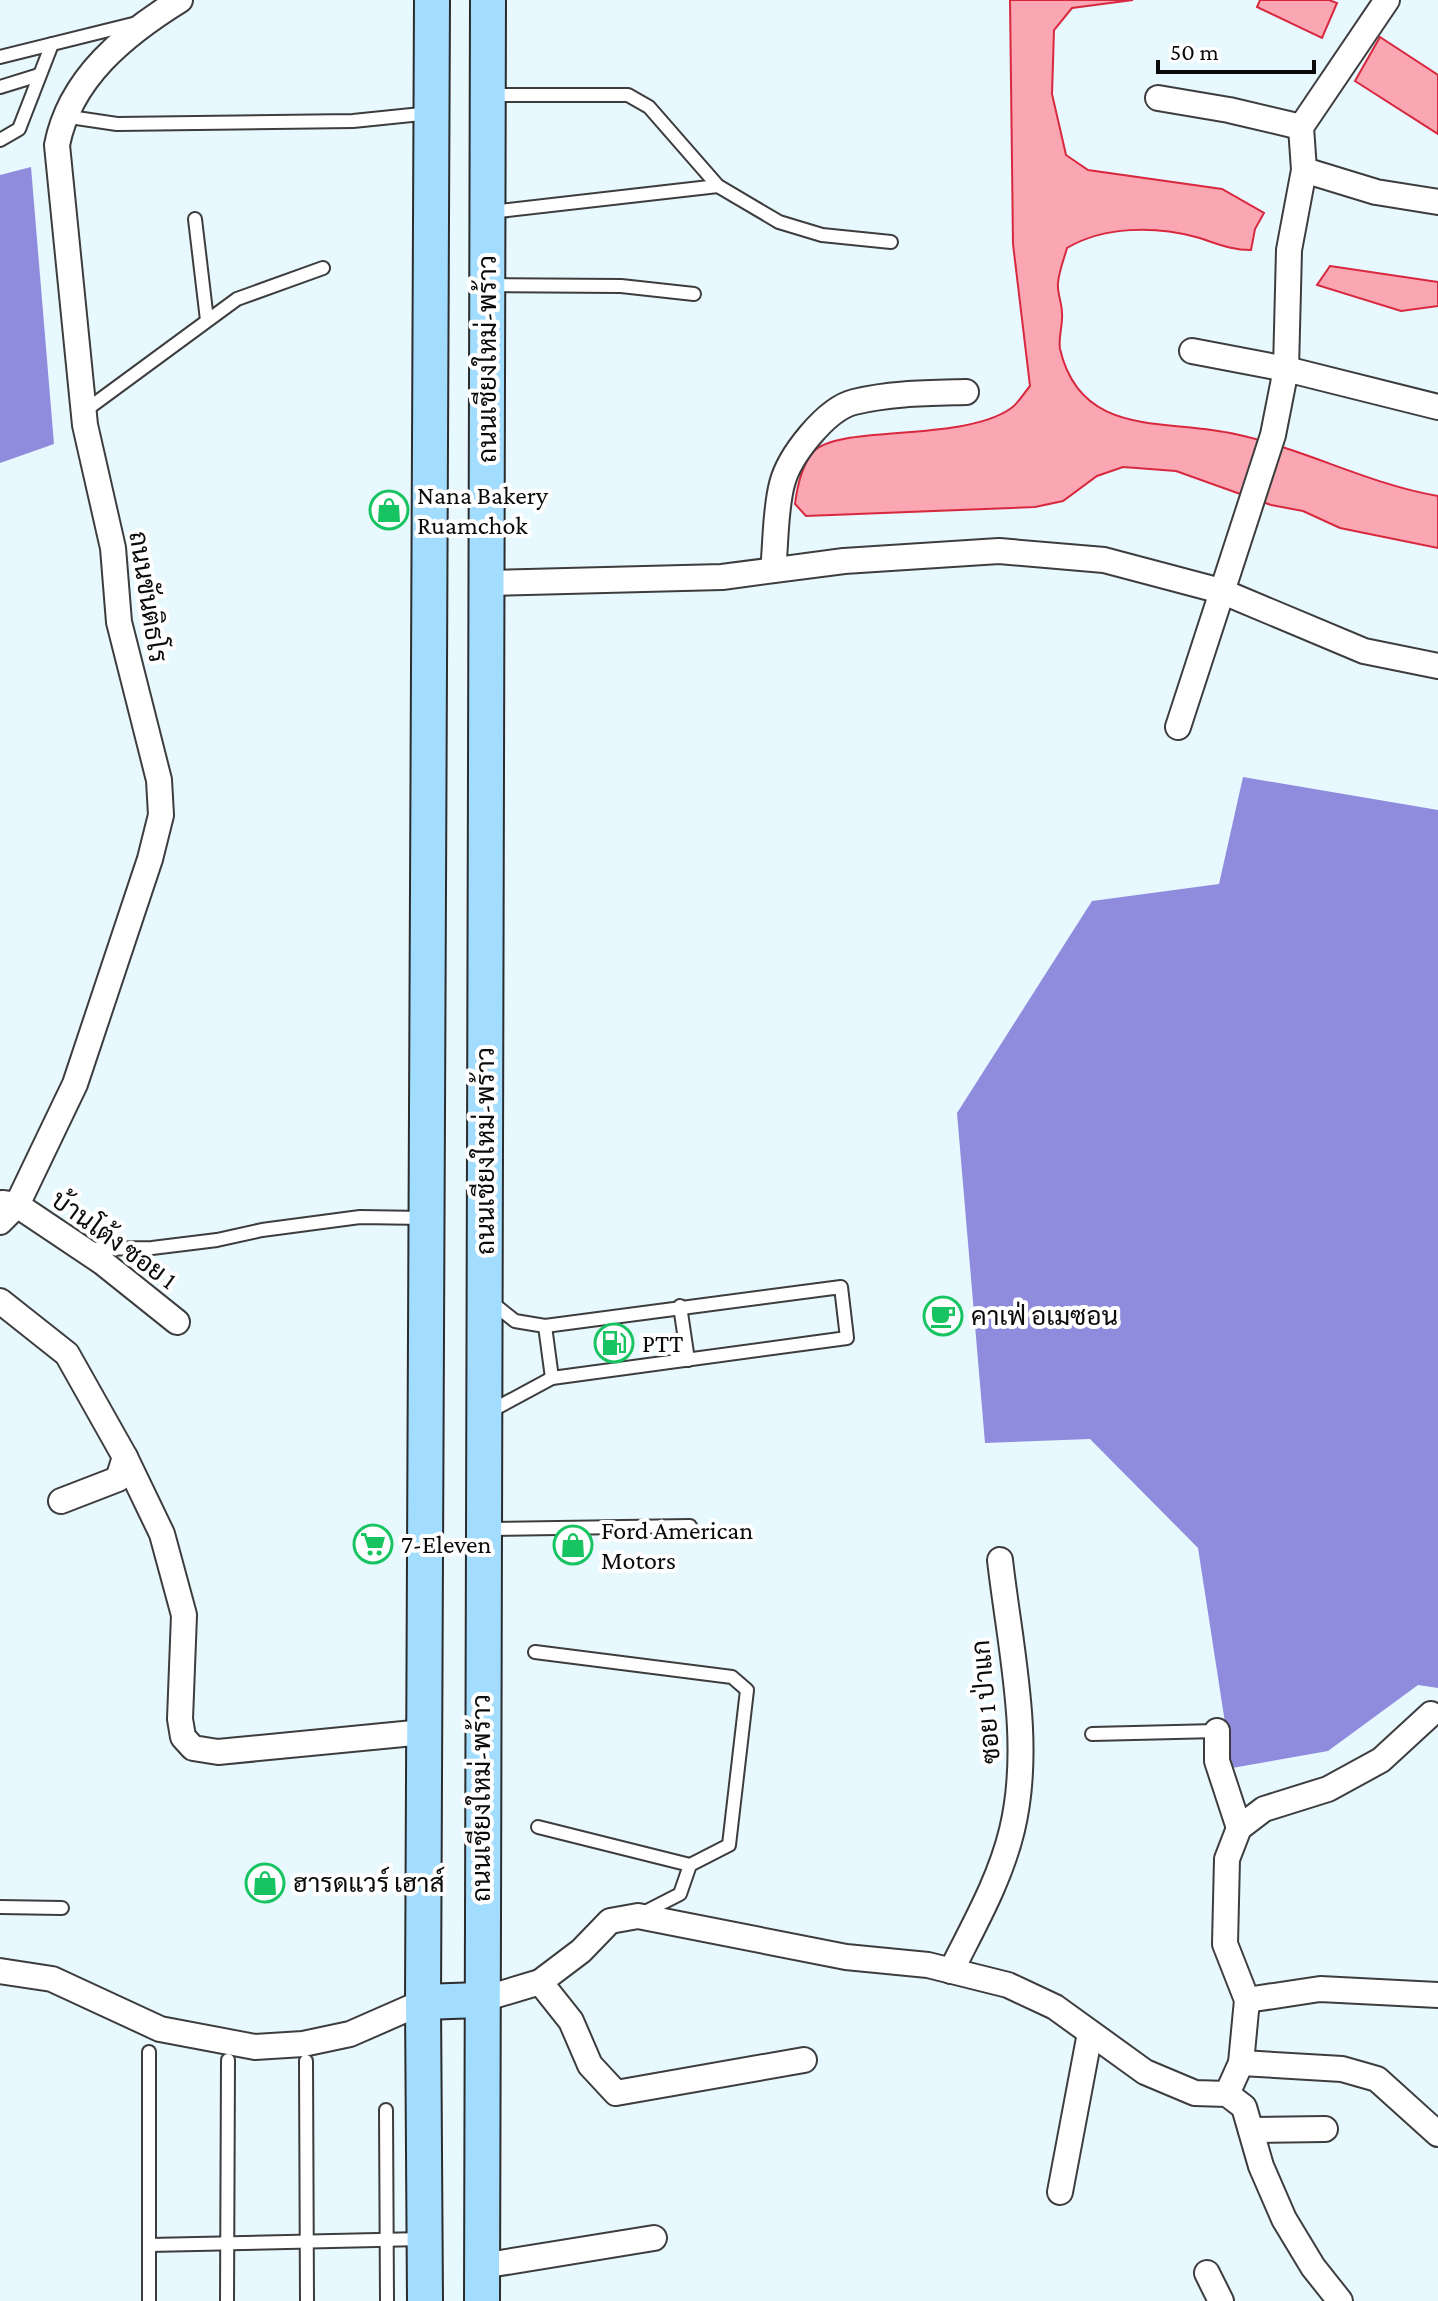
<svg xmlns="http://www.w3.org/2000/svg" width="1438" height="2301" viewBox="0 0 1438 2301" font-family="'Crimson Pro',Sarabun,serif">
<rect width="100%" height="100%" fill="#e7f8ff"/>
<g fill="#8f8cde">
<polygon points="31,167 54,444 0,463 0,175"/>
<polygon points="1243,777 1438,810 1438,1688 1418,1685 1328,1751 1232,1768 1198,1548 1090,1439 985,1443 957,1113 1092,901 1219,884"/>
</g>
<g fill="#fba7b3" stroke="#d8283e" stroke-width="2">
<path d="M1010 0H1133L1072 8 1054 30 1052 94 1066 155 1088 170 1222 189 1264 213 1255 229 1251 250C1230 250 1216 243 1196 237 1155 226 1104 226 1067 248 1064 259 1059 271 1058 283 1057 293 1062 303 1062 313 1063 325 1058 338 1060 349 1081 439 1166 418 1235 434 1305 449 1368 484 1438 496V548L1340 528 1303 511 1271 505 1176 471 1123 467 1097 476 1063 501 1035 507 806 516 795 504C797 488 802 465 813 452 839 424 959 443 1010 409 1018 404 1024 393 1030 386L1013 244Z"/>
<polygon points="1260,0 1329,0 1337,3 1322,38 1257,7"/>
<polygon points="1380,37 1438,75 1438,134 1355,81"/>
<polygon points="1330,266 1438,282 1438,306 1401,311 1317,285"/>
</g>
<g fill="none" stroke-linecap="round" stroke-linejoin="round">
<defs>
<g id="lane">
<polyline points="0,57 137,23"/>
<polyline points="0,87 39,75"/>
<polyline points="489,95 628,95 649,107 718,186 779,222 822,235 891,242"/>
<polyline points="63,116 117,124 353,121 431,113"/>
<polyline points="0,140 19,129 52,44"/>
<polyline points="491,212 718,186"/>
<polyline points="195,219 207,320"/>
<polyline points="491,285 621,286 694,294"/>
<polyline points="86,410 237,299 323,268"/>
<polyline points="90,1249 152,1248 217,1240 262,1230 360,1217 425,1218"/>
<polyline points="680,1306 688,1360"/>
<polyline points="545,1326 552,1378"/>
<polyline points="489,1412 552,1378 847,1338 841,1287 545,1326 515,1321 490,1301"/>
<polyline points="485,1529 690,1526"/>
<polyline points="535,1652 732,1677 747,1690 729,1845 690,1865 680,1894 641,1914"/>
<polyline points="1092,1734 1217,1731"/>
<polyline points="538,1827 690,1865"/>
<polyline points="0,1907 62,1908"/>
<polyline points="149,2052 149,2301"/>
<polyline points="306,2061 307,2301"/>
<polyline points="386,2110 387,2301"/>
<polyline points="149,2245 422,2239"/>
<polyline points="227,2301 228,2060"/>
</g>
<g id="street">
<polyline points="1158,98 1229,110 1301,127"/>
<polyline points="1304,170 1376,192 1438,202"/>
<polyline points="1192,351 1286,369 1438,407"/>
<path d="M773 570C776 543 775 510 782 484 789 456 826 409 854 402 890 393 929 393 966 392"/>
<polyline points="486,583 722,577 844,561 999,551 1104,560 1221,591 1364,651 1438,666"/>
<polyline points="1178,727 1273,435 1286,369 1289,250 1304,170 1301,127 1387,0"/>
<polyline points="2,1203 17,1205 102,1262 177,1322"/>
<path d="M0 1222 17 1205 75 1084 150 859 161 815 159 780 119 622 113 548 85 425 57 145C70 78 125 34 180 0"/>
<polyline points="0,1301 67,1354 125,1457 118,1479 61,1501"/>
<polyline points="125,1457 162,1534 184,1615 180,1719 183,1737 193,1748 218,1752 424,1732"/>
<polyline points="1217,1731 1217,1761 1239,1828"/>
<polyline points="0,1971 52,1979 160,2029 255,2047 303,2044 350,2034 423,2002"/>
<path d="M951 1971C974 1925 1000 1880 1012 1830 1033 1743 1010 1648 1000 1560"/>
<polyline points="540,1982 571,2021 590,2065 616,2093 804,2060"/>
<polyline points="480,2000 540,1982 581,1951 610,1921 638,1916 846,1957 928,1965 1008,1985 1055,2007 1145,2072 1195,2093 1227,2094 1244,2107 1261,2166 1284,2219 1313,2267 1340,2301"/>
<polyline points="1247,2000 1320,1989 1438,1995"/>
<polyline points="1241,2063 1342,2069 1377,2079 1438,2134"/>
<polyline points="1227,2094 1241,2063 1247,2000 1225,1944 1227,1859 1239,1828 1264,1809 1328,1789 1381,1760 1431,1714"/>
<polyline points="1251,2130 1325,2129"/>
<polyline points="1060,2192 1090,2033"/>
<polyline points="482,2266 654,2238"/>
<polyline points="1207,2273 1221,2301"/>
</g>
<g id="secondary">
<polyline points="423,2002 480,2000"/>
<polyline points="425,2301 423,2002 432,0"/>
<polyline points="482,2301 488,0"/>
</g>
</defs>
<use href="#lane" stroke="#3d3d3d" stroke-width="16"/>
<use href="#street" stroke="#3d3d3d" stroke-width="28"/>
<use href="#secondary" stroke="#2c2c2c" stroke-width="38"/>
<use href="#lane" stroke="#fff" stroke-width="12"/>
<use href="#street" stroke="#fff" stroke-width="24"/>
<use href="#secondary" stroke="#a2ddff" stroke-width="34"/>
</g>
<defs>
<symbol id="shop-ring" viewBox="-11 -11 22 22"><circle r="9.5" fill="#fff" stroke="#18c462" stroke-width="1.5"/><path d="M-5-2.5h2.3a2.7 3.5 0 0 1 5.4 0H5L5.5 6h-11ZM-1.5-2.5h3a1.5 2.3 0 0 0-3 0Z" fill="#18c462"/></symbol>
<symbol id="cafe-ring" viewBox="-11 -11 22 22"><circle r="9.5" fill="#fff" stroke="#18c462" stroke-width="1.5"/><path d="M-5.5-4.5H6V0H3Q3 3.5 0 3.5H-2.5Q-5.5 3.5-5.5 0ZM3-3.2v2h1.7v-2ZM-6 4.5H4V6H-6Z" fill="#18c462"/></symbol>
<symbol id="fuel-ring" viewBox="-11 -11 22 22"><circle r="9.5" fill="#fff" stroke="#18c462" stroke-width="1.5"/><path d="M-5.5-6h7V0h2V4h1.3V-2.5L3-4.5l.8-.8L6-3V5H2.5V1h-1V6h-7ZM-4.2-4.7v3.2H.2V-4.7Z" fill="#18c462"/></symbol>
<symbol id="supermarket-ring" viewBox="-11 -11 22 22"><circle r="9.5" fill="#fff" stroke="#18c462" stroke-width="1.5"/><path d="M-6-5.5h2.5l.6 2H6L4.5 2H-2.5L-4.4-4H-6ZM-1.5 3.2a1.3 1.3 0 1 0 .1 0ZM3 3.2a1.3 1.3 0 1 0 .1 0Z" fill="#18c462"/></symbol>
</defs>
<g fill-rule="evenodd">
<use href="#shop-ring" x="367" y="488" width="44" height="44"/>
<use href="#cafe-ring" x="921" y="1294" width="44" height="44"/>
<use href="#fuel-ring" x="592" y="1321" width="44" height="44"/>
<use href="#supermarket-ring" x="351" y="1522" width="44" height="44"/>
<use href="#shop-ring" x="551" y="1523" width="44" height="44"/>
<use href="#shop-ring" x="243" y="1861" width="44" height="44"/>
</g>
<g text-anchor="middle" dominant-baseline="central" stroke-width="8" stroke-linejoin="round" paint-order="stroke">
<g font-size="26" fill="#0a0a0a" stroke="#fff">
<text transform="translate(487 359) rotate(-90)">ถนนเชียงใหม่-พร้าว</text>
<text transform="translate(148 597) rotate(81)">ถนนขันติธโร</text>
<text transform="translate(485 1151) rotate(-90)">ถนนเชียงใหม่-พร้าว</text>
<text transform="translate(114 1240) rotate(36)">บ้านโต้ง ซอย 1</text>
<text transform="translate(986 1702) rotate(-95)">ซอย 1 ป่าแก</text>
<text transform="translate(481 1798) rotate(-90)">ถนนเชียงใหม่-พร้าว</text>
</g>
<g font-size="26" fill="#0a0a0a" stroke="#fff" text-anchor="start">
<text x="417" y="495">Nana Bakery<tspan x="417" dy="30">Ruamchok</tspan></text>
<text x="971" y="1316">คาเฟ่ อเมซอน</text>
<text x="642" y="1343">PTT</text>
<text x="601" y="1530">Ford American<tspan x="601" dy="30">Motors</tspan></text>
<text x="401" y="1544">7-Eleven</text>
<text x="293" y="1883">ฮารดแวร์ เฮาส์</text>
</g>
</g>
<path d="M1158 60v12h156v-12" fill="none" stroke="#0a0a0a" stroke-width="4"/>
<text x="1170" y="60" font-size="24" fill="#0a0a0a" stroke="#ffffff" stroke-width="6" paint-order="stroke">50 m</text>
</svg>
